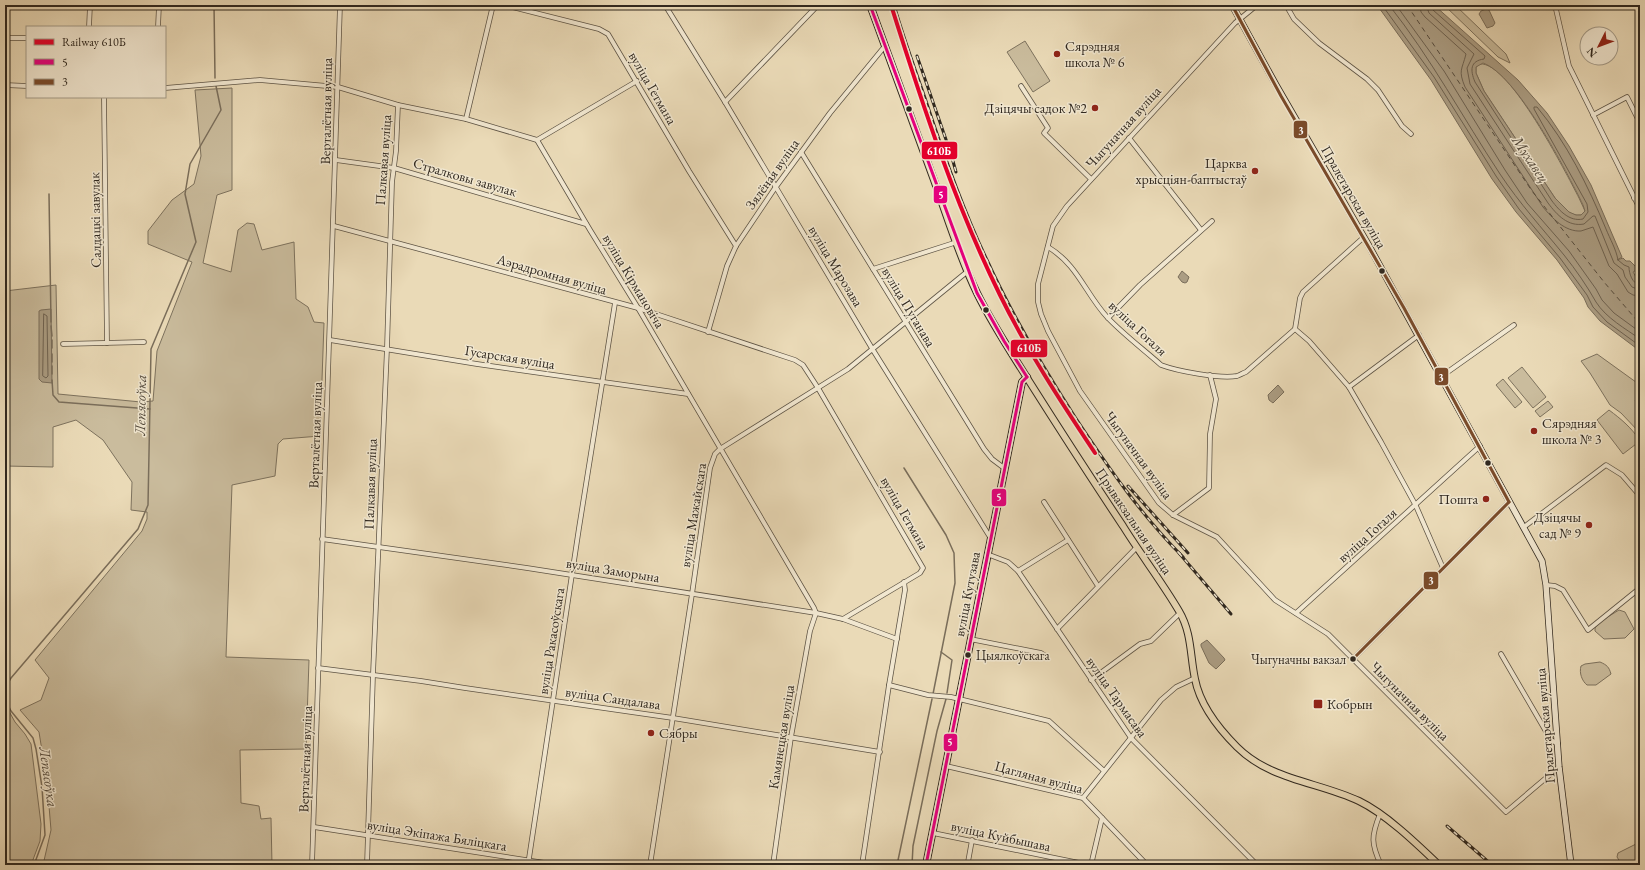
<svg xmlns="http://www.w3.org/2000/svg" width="1645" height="870" viewBox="0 0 1645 870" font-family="'EB Garamond',serif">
<rect width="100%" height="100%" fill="#eadab7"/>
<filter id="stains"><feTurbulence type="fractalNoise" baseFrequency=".005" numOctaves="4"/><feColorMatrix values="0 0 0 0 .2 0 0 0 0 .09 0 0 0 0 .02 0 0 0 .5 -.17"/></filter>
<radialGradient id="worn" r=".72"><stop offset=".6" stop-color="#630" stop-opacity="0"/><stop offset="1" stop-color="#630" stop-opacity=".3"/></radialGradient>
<g fill="#cabc9d" stroke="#7d725e">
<polygon points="1444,5 1455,5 1506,54 1510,63 1498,57"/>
<polygon points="1025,41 1050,81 1033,92 1007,52"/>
<path d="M1480 64C1509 61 1566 173 1579 198L1585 211 1581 215C1570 217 1562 206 1555 198L1484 91 1476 73V67Z"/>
<polygon points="232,88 232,190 217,195 203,263 231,272 238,230 247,223 254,224 262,250 294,242 296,299 308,307 314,322 324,323 320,436 283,439 278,444 275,476 232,485 226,657 309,660 306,749 240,750 241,803 259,806 261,819 271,818 272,865 43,865 51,830 47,782 39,732 20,710 41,700 49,678 35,660 142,531 147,519 147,512 131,510 132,482 103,440 76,420 53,427 53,467 5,466 5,291 56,285 58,394 141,402 153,401 157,351 192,262 148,244 148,231 172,200 194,184 201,156 195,90"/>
<polygon points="1597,354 1640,385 1640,394 1635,401 1640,400 1640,433 1621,413 1610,405 1590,373 1581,361"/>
<polygon points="1522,367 1546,397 1533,408 1508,378"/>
<polygon points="1503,379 1522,402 1515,408 1496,385"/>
<polygon points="1548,401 1553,407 1540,417 1535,411"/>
<path d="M1609 410C1621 419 1632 428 1640 441L1623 454 1597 420Z"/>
<polygon points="1619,610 1625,612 1634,629 1625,638 1604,639 1595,631 1595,628 1601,621"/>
<path d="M1600 662C1607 665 1609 667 1611 674L1596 685H1587C1582 681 1579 673 1581 666L1585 664Z"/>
<polygon points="5,704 15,722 25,734 31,744 41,824 40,841 31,865 5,865"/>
<polygon points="1640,842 1640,865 1622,865 1617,857 1618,853"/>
</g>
<g fill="#ab9d83" stroke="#7a6e5b" fill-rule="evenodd">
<path d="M1377 5H1434L1518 80 1547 113 1569 146 1591 185 1622 257 1617 260 1623 258 1626 261H1630L1638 269 1633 272 1640 284V351L1600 321 1588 307 1584 298 1557 260 1516 212 1492 179 1431 80ZM1483 63C1517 75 1567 172 1583 205L1585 211 1581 215H1576L1569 212 1555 198 1484 91 1476 73V67Z"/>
<polygon points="1486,9 1489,10 1495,23 1493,26 1487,28 1479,14 1481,11"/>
<polygon points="1182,271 1189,277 1187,282 1185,283 1182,282 1178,277"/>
<polygon points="51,309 52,383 42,382 39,379 39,311 41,310"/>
<polygon points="1278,385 1284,392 1273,403 1269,400 1268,395"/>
<polygon points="1207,640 1224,658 1225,660 1216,669 1209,663 1201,646 1201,644"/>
</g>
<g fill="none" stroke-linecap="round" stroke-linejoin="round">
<g stroke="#6e6251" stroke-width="1">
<polyline points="1382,5 1434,77 1496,176 1519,209 1560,258 1587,295 1593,307 1607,322 1640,346"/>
<path d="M1389 5C1431 58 1463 118 1500 174 1520 204 1542 228 1564 255 1576 270 1587 286 1596 302 1606 318 1626 329 1640 339"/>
<polyline points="1396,5 1444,71 1505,170 1527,203 1569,251 1596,289 1602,300 1614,313 1640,332"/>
<path d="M1420 5 1421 12 1425 17 1466 54C1462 70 1458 70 1465 87L1543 207C1552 218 1565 232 1581 231 1585 230 1589 228 1593 227L1609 266 1617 274 1628 292 1633 295 1640 296"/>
<path d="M1426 5 1429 13 1474 54 1467 68 1470 84 1548 203C1557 215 1568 227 1584 224L1593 216H1595L1614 263 1623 270 1625 277 1632 287 1640 290"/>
<path d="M1431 5 1433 10 1485 56 1484 59C1470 61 1470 70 1475 82L1552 201C1559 210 1569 222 1583 219L1588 212 1587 204 1534 109V107H1537C1567 143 1588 186 1606 229 1610 239 1616 249 1618 260L1624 265 1629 267C1629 273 1632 284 1640 285"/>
<polygon points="44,314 47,316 48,376 46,378 43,376"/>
</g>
<g stroke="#7a6e5b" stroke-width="1.5">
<polyline points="214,5 215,78"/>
<polyline points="49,194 51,322"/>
<polyline points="51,326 52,336"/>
<polyline points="52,340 52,348"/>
<polyline points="52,354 52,362"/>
<polyline points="52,366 52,374"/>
<polyline points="52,380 53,395 59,402 150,409"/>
<polyline points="904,468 946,535 954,553 955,583 933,694"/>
<polyline points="941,652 952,660 947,693"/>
<polyline points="5,693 5,688 11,678 138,529 148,505 151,349 196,242 185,194 190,164 221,110 216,86"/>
<polyline points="5,699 11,711 33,738 36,749 42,787 45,835 34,865"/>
<polyline points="897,865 932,699"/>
<polyline points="912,865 913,846 937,731 946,699"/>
</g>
<polyline stroke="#554b3d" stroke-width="1" stroke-dasharray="5 4" stroke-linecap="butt" points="1407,5 1532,191 1604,282 1640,324"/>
<defs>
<g id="street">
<polyline points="504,5 599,29 608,34 689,171 736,246"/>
<polyline points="665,5 725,102 873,350 990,537"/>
<polyline points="1257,5 1235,23 1067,206 1053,226 1038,284 1038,302 1041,314 1048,331 1080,391 1159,503 1173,515 1217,537 1275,600 1328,634 1506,812 1559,767"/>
<polyline points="1286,5 1294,19 1319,43 1367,79 1378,90 1402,126 1411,134"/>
<polyline points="1555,5 1569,66 1640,209"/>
<polyline points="89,27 90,5"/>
<polyline points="158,27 159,5"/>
<polyline points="5,38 27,38"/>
<polyline points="5,85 27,86"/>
<polyline points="1021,86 1048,128 1044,133 1091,179"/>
<polyline points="165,88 260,80 338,87 398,105 466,119 537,140 590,230 638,308 814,608 816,613 810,631 791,737 773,865"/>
<polyline points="104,97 107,343"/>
<polyline points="725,102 818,5"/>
<polyline points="1593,115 1627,97 1640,123"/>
<polyline points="466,119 493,5"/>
<polyline points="1129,138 1201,230"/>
<polyline points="537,140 637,81"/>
<polyline points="801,152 984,449 992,459 1004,468"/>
<polyline points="336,160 394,168 586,224"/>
<polyline points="1634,198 1640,195"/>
<polyline points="334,226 638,308 795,360 803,365 818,388 923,568 920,573 843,619"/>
<path d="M1048 247C1078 265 1085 293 1107 317 1123 334 1143 349 1161 365 1177 371 1219 379 1237 376 1240 375 1243 373 1246 372L1295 329 1300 298 1303 292 1364 237"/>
<polyline points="873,269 957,242"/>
<polyline points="1108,318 1140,285 1212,221"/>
<polyline points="1295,329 1309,341 1349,387 1381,442 1416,506 1443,568"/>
<polyline points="708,332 727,266 736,246 775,188 830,113 885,46"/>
<polyline points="330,340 477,364 688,394"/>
<polyline points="63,344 144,342"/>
<polyline points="1442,376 1514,325"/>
<polyline points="1349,387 1419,335"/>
<polyline points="1044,502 1098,586"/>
<polyline points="1173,515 1209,488 1210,434 1216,399 1210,375"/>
<polyline points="1524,527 1606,465 1622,475 1640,496"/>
<polyline points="322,539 527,568 816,613 843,619 897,639"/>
<polyline points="987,554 1008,562 1018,571 1131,738 1257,865"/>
<polyline points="1018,571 1068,540"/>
<polyline points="1546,585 1555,586 1563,590 1588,630 1640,588"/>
<polyline points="1296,613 1480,446"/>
<polyline points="1057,629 1137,547"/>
<polyline points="970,639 1041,653 1047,657"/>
<polyline points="1501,654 1551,740 1558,744"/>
<polyline points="1353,659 1509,502"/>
<polyline points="318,668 421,681 465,688 673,718 880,752"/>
<polyline points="1091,680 1140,644 1151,641 1180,613"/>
<polyline points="889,685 928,695 951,697 1049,721 1103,770"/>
<polyline points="946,766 1083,798 1147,865"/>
<polyline points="1083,798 1161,700 1176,687 1195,678"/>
<path d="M1380 814C1371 836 1371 844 1381 865"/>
<polyline points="314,827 558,865"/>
<polyline points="933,833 1089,865"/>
<polyline points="968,862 972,840"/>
<polyline points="312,865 340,5"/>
<polyline points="367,865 373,674 387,348 392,182 396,151 398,105"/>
<polyline points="528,865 579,528 615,303"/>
<polyline points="650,865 692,594 710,468 715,454 720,449 848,369 968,271"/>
<polyline points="862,865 889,685 905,590 904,582"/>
<polyline points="1091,865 1102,818"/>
</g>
<polyline id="secondary" points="1232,5 1276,85 1369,246 1542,561 1546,585 1559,767 1571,865"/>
<g id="primary">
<path d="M870 5C890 61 911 116 931 172 946 212 958 254 977 293 992 324 1011 352 1029 381 1060 430 1091 478 1123 526 1141 555 1162 582 1179 611 1192 633 1190 656 1195 679 1200 705 1219 729 1237 747 1270 780 1318 782 1359 801 1386 814 1417 844 1439 865"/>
<polyline points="926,865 1022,382 1027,377"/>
</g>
</defs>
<use href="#street" stroke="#5e5445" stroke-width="5.5"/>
<use href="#secondary" stroke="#30281f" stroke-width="7"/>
<use href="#primary" stroke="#30281f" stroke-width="8"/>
<use href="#street" stroke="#f1e7d0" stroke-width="4"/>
<use href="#secondary" stroke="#f1e7d0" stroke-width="5.5"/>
<use href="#primary" stroke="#eadab7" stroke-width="6"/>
<defs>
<g id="rail">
<path d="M894 5C903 36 914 67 925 98 943 153 962 208 987 260 1012 315 1043 367 1075 417 1108 467 1141 515 1183 557"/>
<polyline points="917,56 951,154 956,172"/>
<polyline points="1128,486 1188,553"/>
<polyline points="1179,553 1231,614"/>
<polyline points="1447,826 1492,865"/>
</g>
</defs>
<use href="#rail" stroke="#30281f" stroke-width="3"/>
<use href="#rail" stroke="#f1e7d0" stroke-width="1.5" stroke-dasharray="4.5" stroke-linecap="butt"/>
<defs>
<g id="bus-1">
<polyline points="870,5 977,293 1004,341 1027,377"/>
<polyline points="926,865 1022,382 1027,377"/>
</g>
<g id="bus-2">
<polyline points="1232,5 1281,96 1404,308 1509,502"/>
<polyline points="1353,659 1509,502"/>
</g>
</defs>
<use href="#bus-1" stroke="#f1e7d0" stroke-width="6"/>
<use href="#bus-2" stroke="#f1e7d0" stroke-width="6"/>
<use href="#bus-1" stroke="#e5007d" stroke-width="3"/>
<use href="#bus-2" stroke="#7a4b2a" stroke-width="3"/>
<defs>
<path id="rail-1" d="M891 5C922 103 954 202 1000 295 1027 350 1061 402 1095 453"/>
</defs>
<use href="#rail-1" stroke="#f1e7d0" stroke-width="7"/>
<use href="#rail-1" stroke="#e4002b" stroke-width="4"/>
</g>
<g fill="#8f2418" stroke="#f1e7d0" stroke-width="1.5">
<circle cx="1057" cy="54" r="4"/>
<circle cx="1095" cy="108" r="4"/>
<circle cx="1255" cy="171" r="4"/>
<circle cx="1534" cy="431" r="4"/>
<circle cx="1486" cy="499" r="4"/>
<circle cx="1589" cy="525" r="4"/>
<rect x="1313" y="699" width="10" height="10" rx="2"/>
<circle cx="651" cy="733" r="4"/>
</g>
<g fill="#30281f" stroke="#f1e7d0" stroke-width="1.5">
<circle cx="909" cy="109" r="3.5"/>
<circle cx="1382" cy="271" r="3.5"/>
<circle cx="986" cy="310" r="3.5"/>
<circle cx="1488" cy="463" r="3.5"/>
<circle cx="968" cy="655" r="3.5"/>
<circle cx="1353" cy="659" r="3.5"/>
</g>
<g text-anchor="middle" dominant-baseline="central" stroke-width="3" stroke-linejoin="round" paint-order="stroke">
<g font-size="13" fill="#30281f" stroke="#f1e7d0" text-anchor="start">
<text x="976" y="655">Цыялкоўскага</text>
<text x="1346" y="659" text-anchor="end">Чыгуначны вакзал</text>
</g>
<g font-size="14" fill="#30281f" stroke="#f1e7d0" text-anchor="start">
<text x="1065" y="46">Сярэдняя<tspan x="1065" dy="16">школа № 6</tspan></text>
<text x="1087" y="108" text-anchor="end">Дзіцячы садок №2</text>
<text x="1247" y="163" text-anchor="end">Царква<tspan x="1247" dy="16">хрысціян-баптыстаў</tspan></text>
<text x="1542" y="423">Сярэдняя<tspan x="1542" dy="16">школа № 3</tspan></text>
<text x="1478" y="499" text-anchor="end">Пошта</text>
<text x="1581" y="517" text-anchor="end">Дзіцячы<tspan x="1581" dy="16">сад № 9</tspan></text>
<text x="1327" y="704">Кобрын</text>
<text x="659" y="733">Сябры</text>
</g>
<g font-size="14" fill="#30281f" stroke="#f1e7d0">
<text transform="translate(653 88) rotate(60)">вуліца Гетмана</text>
<text transform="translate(326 111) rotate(-89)">Верталётная вуліца</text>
<text transform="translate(1123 127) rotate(-48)">Чыгуначная вуліца</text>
<text transform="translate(383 160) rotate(-86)">Палкавая вуліца</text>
<text transform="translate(772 174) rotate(-55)">Зялёная вуліца</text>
<text transform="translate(465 177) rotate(16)">Стралковы завулак</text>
<text transform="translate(1354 197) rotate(60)">Пралетарская вуліца</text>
<text transform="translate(95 220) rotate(-91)">Салдацкі завулак</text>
<text transform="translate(836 266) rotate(59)">вуліца Марозава</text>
<text transform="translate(552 274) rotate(16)">Аэрадромная вуліца</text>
<text transform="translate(634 281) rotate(59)">вуліца Кірмановіча</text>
<text transform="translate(909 307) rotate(59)">вуліца Пуганава</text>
<text transform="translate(1138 328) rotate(43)">вуліца Гогаля</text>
<text transform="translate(510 357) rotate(9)">Гусарская вуліца</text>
<text transform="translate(315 435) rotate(-88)">Верталётная вуліца</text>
<text transform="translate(1139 455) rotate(54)">Чыгуначная вуліца</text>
<text transform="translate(370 484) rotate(-88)">Палкавая вуліца</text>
<text transform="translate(905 513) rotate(60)">вуліца Гетмана</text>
<text transform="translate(693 515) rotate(-81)">вуліца Мажайскага</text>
<text transform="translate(1134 521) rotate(56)">Прывакзальная вуліца</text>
<text transform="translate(1367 535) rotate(-42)">вуліца Гогаля</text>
<text transform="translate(613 570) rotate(9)">вуліца Заморына</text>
<text transform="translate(967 594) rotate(-79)">вуліца Кутузава</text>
<text transform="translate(551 641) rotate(-81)">вуліца Ракасоўскага</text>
<text transform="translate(1117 697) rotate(55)">вуліца Тармасава</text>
<text transform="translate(613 698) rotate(8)">вуліца Сандалава</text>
<text transform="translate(1410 701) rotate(45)">Чыгуначная вуліца</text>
<text transform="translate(1545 726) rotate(-95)">Пралетарская вуліца</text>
<text transform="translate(781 737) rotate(-81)">Камянецкая вуліца</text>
<text transform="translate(305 759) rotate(-88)">Верталётная вуліца</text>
<text transform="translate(1039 777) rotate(15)">Цагляная вуліца</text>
<text transform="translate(437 835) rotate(9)">вуліца Экіпажа Бяліцкага</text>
<text transform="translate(1001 836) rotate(12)">вуліца Куйбышава</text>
</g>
<g font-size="15" font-style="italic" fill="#554b3d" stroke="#f1e7d0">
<text transform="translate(1531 159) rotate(56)">Мухавец</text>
<text transform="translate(140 405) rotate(-89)">Лепясоўка</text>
<text transform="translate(49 777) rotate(82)">Лепясоўка</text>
</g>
</g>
<g stroke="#f1e7d0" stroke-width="1.5">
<rect x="1293" y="120" width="15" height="19" rx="4" fill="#7a4b2a"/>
<rect x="921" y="141" width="37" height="19" rx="4" fill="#e4002b"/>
<rect x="933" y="185" width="15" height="19" rx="4" fill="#e5007d"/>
<rect x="1010" y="339" width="38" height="19" rx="4" fill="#e4002b"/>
<rect x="1434" y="367" width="15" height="19" rx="4" fill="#7a4b2a"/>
<rect x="991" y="488" width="16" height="19" rx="4" fill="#e5007d"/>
<rect x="1423" y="571" width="16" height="19" rx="4" fill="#7a4b2a"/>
<rect x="943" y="733" width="15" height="19" rx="4" fill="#e5007d"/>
</g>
<g font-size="11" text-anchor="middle" font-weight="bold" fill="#fff">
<text x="1301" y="134">3</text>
<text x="939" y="155">610Б</text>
<text x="941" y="199">5</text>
<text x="1029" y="352">610Б</text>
<text x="1441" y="381">3</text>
<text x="999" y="501">5</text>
<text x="1431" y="584">3</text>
<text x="950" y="746">5</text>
</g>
<rect width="1645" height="870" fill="none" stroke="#eadab7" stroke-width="20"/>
<rect x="6" y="6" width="1633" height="858" fill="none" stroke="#30281f" stroke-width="2"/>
<rect x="10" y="10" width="1625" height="850" fill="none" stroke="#30281f"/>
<rect x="26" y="26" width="140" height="72" fill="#f1e7d0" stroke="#a49b89"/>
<rect x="34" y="39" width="20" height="6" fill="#e4002b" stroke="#a49b89"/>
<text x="62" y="46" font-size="12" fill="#30281f">Railway 610Б</text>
<rect x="34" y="59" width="20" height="6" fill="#e5007d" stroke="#a49b89"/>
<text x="62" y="66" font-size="12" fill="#30281f">5</text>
<rect x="34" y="79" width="20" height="6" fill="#7a4b2a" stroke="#a49b89"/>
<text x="62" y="86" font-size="12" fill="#30281f">3</text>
<g transform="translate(1599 46) rotate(228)"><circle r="19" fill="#f1e7d0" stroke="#a49b89"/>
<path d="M0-3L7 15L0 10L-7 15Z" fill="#8f2418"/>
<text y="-6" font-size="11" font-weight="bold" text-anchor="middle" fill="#30281f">N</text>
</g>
<rect width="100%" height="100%" filter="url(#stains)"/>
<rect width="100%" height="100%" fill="url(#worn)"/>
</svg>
